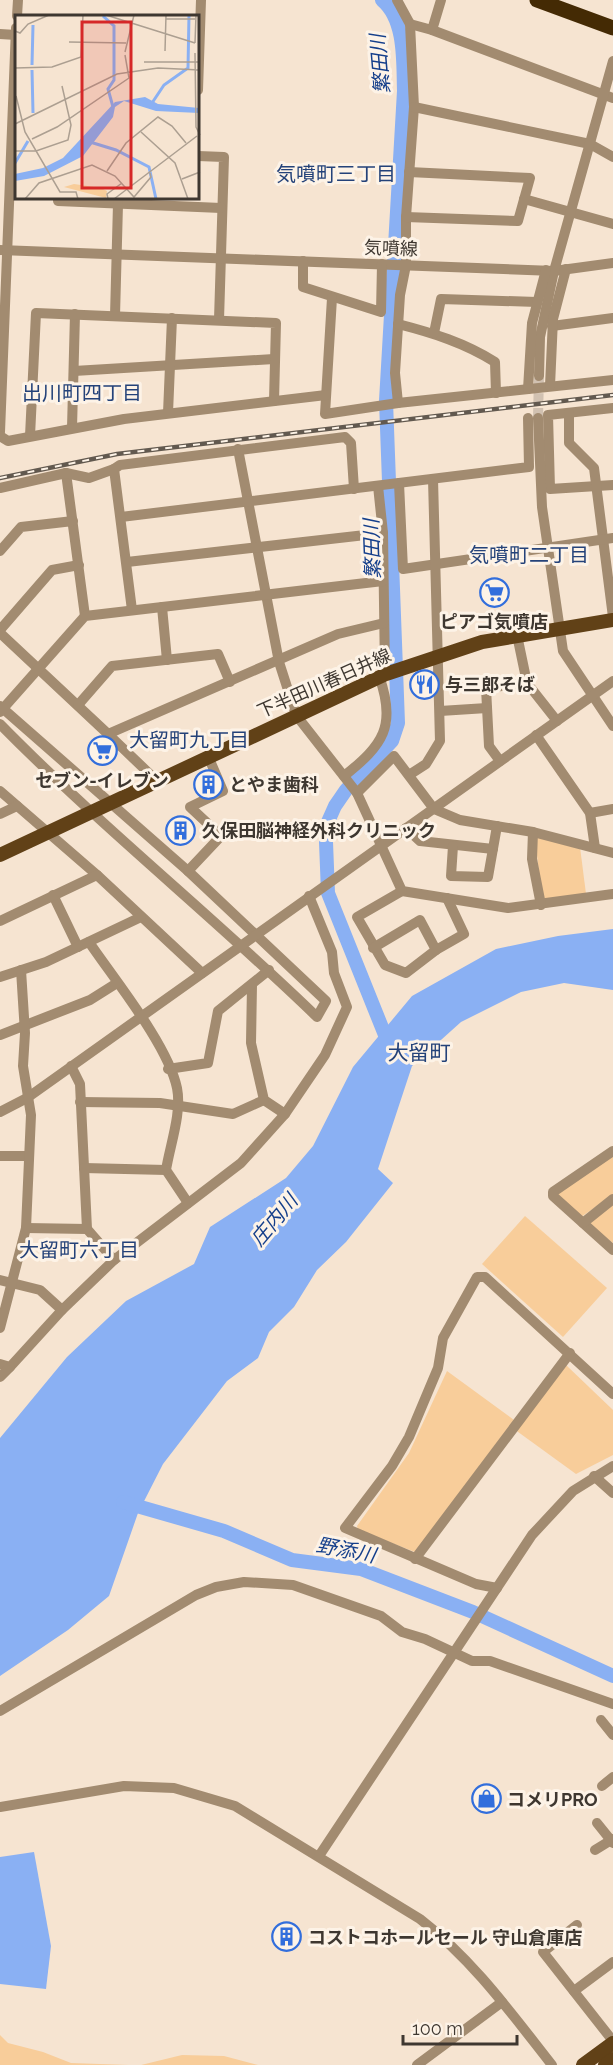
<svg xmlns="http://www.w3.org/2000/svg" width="613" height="2065" viewBox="0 0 613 2065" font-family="Raleway,'Noto Sans JP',sans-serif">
<rect width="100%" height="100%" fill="#f6e4d1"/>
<g fill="#f8cd9a">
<polygon points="538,836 580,847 586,894 542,899 535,838"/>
<polygon points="613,1155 613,1195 581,1217 555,1194"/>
<polygon points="613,1204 613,1243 588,1224"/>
<polygon points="525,1216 607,1288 563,1337 482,1264"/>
<polygon points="566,1365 613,1410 613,1455 576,1474 514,1429"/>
<polygon points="447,1371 514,1420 415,1552 358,1530 357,1526 409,1453"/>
<polygon points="0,2035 8,2043 43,2052 71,2063 129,2065 0,2065"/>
<polygon points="182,2055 224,2056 258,2065 141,2065"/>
</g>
<g fill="#8ab0f3">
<polygon points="613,929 613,990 564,983 521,992 461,1022 412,1066 378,1169 393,1183 346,1242 317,1270 294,1307 269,1332 258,1358 227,1381 163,1464 138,1513 109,1596 68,1630 0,1676 0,1438 67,1357 126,1301 194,1264 210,1227 286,1178 313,1146 353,1067 412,996 496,949 558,936"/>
<polygon points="34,1852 51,1946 46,1989 0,1984 0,1857"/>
</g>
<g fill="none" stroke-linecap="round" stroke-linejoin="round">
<g stroke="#8ab0f3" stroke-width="14">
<path d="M382 0C406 20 403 63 404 91L386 401 398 723 392 741 346 790 335 806 327 824 326 842 328 893 389 1045"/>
<polyline points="123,1502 224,1531 292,1560 361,1569 473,1612 613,1676"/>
</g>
<polyline stroke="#d1c1b1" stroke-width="10" stroke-dasharray="10 5" stroke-linecap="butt" points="538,418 539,376"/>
<g stroke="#a28b70" stroke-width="10">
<polyline points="397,0 410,24 414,107 406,217 406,265 400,295 395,373 398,403"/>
<polyline points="17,16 18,0"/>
<polyline points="410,24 432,30 613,98"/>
<polyline points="432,30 441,0"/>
<polyline points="0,34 16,35"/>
<polyline points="198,90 201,0"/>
<polyline points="414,107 590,144 613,157"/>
<polyline points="198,156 224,157 219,320"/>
<polyline points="58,198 58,201 221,208"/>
<polyline points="524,199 613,224"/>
<polyline points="406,217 518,221 530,178 409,172"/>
<polyline points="0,250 554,271 613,263"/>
<polyline points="303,261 303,287 381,312 382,264"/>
<polyline points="332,298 325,414 398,403 613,380"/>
<polyline points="115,316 118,204"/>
<path d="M398 324C433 333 465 343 495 362L496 393"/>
<polyline points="552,326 613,318"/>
<polyline points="434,333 441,299 537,302"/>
<polyline points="74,371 274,359"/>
<polyline points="539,376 540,337 554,271 613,61"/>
<polyline points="550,386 553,319 566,269"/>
<polyline points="528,389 532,323 546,270"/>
<polyline points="613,408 548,415 550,489 613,485"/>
<polyline points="168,413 172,318"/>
<polyline points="569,413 569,443 594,468 613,617"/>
<polyline points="538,418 542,507 563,651 613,726"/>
<polyline points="72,428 75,314"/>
<polyline points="0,432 16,28"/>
<polyline points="0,436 8,441 124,419 326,395"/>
<polyline points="30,436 36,313 276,323 274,401"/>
<polyline points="238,449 279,662 296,715 357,793 402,891 508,908 613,894"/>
<polyline points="66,473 85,616"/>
<polyline points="399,483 403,569 613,538"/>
<polyline points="378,486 383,533 385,674"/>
<polyline points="0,488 66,473 89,478 114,469"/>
<polyline points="121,517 529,467 528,418"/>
<polyline points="0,551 21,527 73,521"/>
<polyline points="127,562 383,533"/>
<polyline points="162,607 167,660"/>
<polyline points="132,610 114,469 120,465 345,437 351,443 354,489"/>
<polyline points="0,630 52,570 79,565"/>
<polyline points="0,633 108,734 338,634 384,623"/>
<polyline points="517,635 527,683 557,721"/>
<polyline points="78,705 112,666 218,654 230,682"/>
<path d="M0 706 188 871 326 1001 317 1017C214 917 101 827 0 724"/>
<polyline points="440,711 487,708"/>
<polyline points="0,712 85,616 383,581"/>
<polyline points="108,734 156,780"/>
<polyline points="536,735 590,813 595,848"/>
<polyline points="500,761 489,746 486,688 527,683"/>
<polyline points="409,775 426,764 440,741 433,479"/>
<path d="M344 776C383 745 397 726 379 676"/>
<polyline points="0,791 97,875 202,973"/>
<polyline points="357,793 394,756 434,809 460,820 533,832 613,853"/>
<polyline points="590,813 613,809"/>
<polyline points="0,814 17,806"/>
<polyline points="406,828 420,841 493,849"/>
<polyline points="533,832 532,859 541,905"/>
<polyline points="453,846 451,876 488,877 497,826"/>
<polyline points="188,871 221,836 190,807 223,791 208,756"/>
<polyline points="402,891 357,917 385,965 406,973 436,950 464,934 447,898"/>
<polyline points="53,895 78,947"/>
<polyline points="0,921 97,875"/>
<path d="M89 942C114 979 168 1045 177 1088 182 1113 170 1145 166 1170L188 1203"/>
<polyline points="373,948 420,920 436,950"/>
<polyline points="0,977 46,962 141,917"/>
<polyline points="252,985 251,1043 264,1100 285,1114"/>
<polyline points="0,1035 90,1000 117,983"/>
<polyline points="71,1066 80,1084 87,1229 114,1260"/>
<polyline points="168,1069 208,1063 218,1011 269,970"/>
<polyline points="80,1102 160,1103 233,1114 264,1100"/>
<polyline points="0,1112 27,1098 613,681"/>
<polyline points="613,1151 553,1192 553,1196 613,1250"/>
<polyline points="0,1156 29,1156"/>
<polyline points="84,1168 166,1170"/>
<polyline points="583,1223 613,1199"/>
<polyline points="26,1228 87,1229"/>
<polyline points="0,1280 40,1290 62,1310"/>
<polyline points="0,1328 26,1228 31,1115 23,1066 25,1033 21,970"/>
<polyline points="0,1364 10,1367 62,1310 114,1260 241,1163 285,1114 325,1055 347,1007 334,973 332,952 309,896"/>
<polyline points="0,1377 10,1367"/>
<polyline points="594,1476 613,1493"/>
<polyline points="415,1559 570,1353"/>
<polyline points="497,1588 476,1584 345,1528 392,1466 409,1437 438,1368 443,1338 477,1277 485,1277 613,1394"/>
<polyline points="0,1711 196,1595 216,1587 244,1582 293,1585 381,1616 402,1632 425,1639 472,1661 490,1661 613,1704"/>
<polyline points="601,1720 613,1735"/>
<polyline points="602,1786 613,1777"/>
<path d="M0 1807 124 1786 174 1788 235 1806 420 1919C473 1960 511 2013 552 2065"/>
<polyline points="597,1823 613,1843"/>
<polyline points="595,1850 613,1839"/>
<polyline points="319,1856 532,1535 573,1491 613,1466"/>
<polyline points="577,1925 543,1952 613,2041"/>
<polyline points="574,1991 613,1962"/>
<polyline points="417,2065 502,2002"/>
</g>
<g stroke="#614117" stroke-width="14">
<polyline points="0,855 386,674 482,642 613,620"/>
<polyline points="583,2065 613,2043"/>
<polyline points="605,2065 613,2059"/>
</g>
<polyline stroke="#442a04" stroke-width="15" points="537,0 613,28"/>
<defs>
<polyline id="rail" points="0,478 117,454 613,395"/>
</defs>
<use href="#rail" stroke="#62594f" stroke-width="4.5"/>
<use href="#rail" stroke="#fdf3e7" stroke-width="2" stroke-dasharray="7" stroke-linecap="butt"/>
</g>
<defs>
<symbol id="supermarket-ring" viewBox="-11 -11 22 22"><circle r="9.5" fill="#fdf3e7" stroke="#326edc" stroke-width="1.5"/><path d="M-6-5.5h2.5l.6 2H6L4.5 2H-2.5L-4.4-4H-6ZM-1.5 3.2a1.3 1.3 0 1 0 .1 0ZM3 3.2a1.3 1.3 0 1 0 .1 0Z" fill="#326edc"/></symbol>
<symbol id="restaurant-ring" viewBox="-11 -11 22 22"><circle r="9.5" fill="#fdf3e7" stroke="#326edc" stroke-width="1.5"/><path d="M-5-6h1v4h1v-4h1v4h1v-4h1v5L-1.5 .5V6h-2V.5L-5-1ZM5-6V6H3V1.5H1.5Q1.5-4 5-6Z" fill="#326edc"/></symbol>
<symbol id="building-ring" viewBox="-11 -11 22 22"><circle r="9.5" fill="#fdf3e7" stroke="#326edc" stroke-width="1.5"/><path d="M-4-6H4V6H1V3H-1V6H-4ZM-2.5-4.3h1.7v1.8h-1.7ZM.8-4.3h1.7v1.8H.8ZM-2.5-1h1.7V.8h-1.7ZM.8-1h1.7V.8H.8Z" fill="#326edc"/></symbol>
<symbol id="shop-ring" viewBox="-11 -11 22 22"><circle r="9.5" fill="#fdf3e7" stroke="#326edc" stroke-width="1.5"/><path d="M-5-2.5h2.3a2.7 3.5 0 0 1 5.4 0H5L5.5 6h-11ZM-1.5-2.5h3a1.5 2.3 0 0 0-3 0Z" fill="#326edc"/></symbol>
</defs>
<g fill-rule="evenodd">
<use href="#supermarket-ring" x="478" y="576" width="33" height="33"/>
<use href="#restaurant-ring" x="408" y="668" width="33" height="33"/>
<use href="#supermarket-ring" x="86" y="734" width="33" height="33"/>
<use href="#building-ring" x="192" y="768" width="33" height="33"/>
<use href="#building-ring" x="164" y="814" width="33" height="33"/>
<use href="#shop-ring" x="470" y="1782" width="33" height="33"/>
<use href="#building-ring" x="270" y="1920" width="33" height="33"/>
</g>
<g text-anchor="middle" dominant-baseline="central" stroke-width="6" stroke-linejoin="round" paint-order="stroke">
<g font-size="18" fill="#3e3730" stroke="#fdf3e7">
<text transform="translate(391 248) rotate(2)">気噴線</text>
<text transform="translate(324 683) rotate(-24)">下半田川春日井線</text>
</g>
<g font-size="18" font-weight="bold" fill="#3e3730" stroke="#fdf3e7" text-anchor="start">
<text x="494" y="621" text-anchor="middle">ピアゴ気噴店</text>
<text x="445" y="684">与三郎そば</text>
<text x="102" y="780" text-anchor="middle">セブン-イレブン</text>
<text x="229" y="784">とやま歯科</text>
<text x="202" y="830">久保田脳神経外科クリニック</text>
<text x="507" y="1799">コメリPRO</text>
<text x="308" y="1937">コストコホールセール 守山倉庫店</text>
</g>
<g font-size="20" font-style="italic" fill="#153f8b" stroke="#fdf3e7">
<text transform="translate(380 64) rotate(-95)">繁田川</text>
<text transform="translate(372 549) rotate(-92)">繁田川</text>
<text transform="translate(274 1220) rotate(-50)">庄内川</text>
<text transform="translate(346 1550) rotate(11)">野添川</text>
</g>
<g font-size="20" fill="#244279" stroke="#fdf3e7">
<text x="336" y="174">気噴町三丁目</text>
<text x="82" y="393">出川町四丁目</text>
<text x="529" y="555">気噴町二丁目</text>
<text x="189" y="740">大留町九丁目</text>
<text x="79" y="1250">大留町六丁目</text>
</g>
<g font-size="21" fill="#244279" stroke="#fdf3e7">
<text x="419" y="1052">大留町</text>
</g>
</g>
<g transform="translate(15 15)">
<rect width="184" height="184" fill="#f6e4d1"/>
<path d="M59 169 86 173 92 176 91 183 49 172Z" fill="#f8cd9a"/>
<path d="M130 82 143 89 184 93V98L141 96 109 86 100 92 98 102 68 141 29 161 0 166V159L28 153 48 143 100 87Z" fill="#8ab0f3"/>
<path fill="none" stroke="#8ab0f3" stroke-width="3" d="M88 1 99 11V65L93 74 98 92M17 50 18 10M17 55 18 98M137 88 149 70 173 53 174 0M75 127 101 135 134 152 141 184M0 148 13 126"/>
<path fill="none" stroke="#ac9f91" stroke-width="1.5" d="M91 0 180 28M151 4H180M0 16 5 18 13 9 34 0M54 27 111 28M180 28 181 0M150 36 151 0M110 37 119 0M180 38 181 112 185 120M129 47H185M0 53 37 52 66 42 68 0M1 81 10 117 45 177H61L63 184M0 109 102 59 143 53 185 55M126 117 160 148 173 184M17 124 42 112 114 63 110 40M0 136H21L53 125 56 110 47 71M92 156 111 128 143 102 157 111 171 128M167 164 185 157M10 184 24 168 77 150 100 161 119 182 136 162 135 158M93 184 92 179 107 168M99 184 182 121"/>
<path fill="#d62828" fill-opacity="0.15" stroke="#d62828" stroke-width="3" d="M67 7H116V173H67Z"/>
<rect width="184" height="184" fill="none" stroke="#3e3730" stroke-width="3"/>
</g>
<path d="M403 2035v9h114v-9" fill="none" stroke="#3e3730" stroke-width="3"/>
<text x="412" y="2035" font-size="18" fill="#3e3730" stroke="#fdf3e7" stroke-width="4.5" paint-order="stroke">100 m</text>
</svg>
